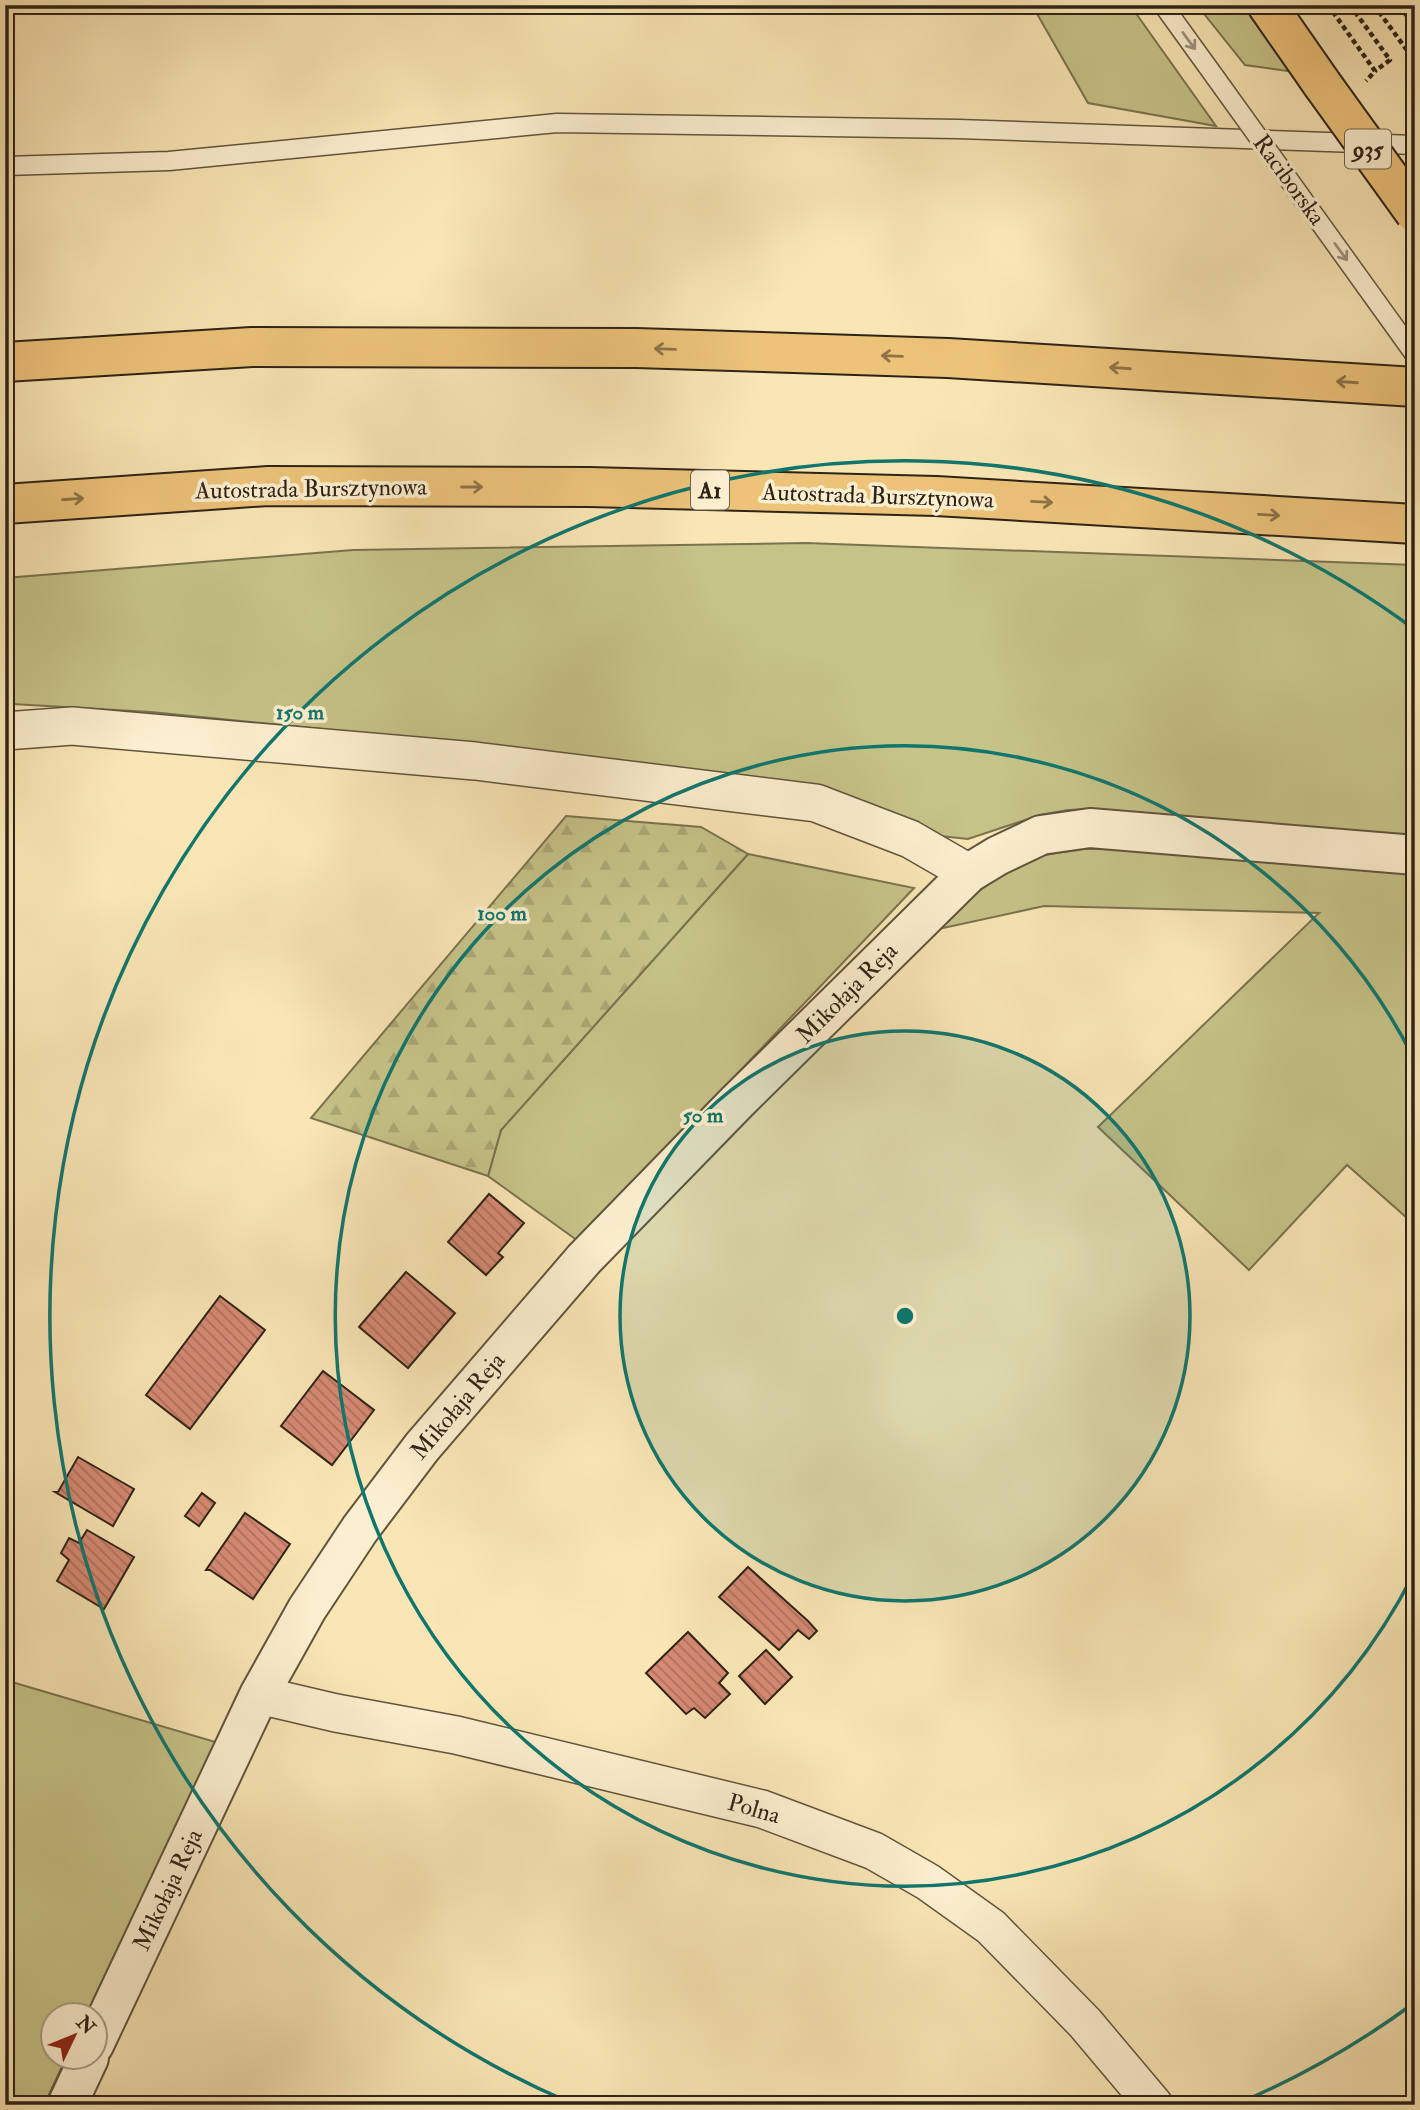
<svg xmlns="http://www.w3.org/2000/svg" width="1420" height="2110" viewBox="0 0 1420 2110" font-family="'IM FELL Double Pica',serif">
<defs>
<pattern id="forest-firs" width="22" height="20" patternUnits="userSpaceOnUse" patternTransform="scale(1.75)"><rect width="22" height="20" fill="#c6c388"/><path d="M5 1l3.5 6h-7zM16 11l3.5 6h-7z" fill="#aaa775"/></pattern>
<pattern id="building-back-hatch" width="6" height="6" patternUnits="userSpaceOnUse" patternTransform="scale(1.75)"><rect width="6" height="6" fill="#d78a74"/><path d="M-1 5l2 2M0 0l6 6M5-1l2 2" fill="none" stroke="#af705e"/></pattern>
</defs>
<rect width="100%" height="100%" fill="#fae6b5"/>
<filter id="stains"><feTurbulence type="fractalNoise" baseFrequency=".00286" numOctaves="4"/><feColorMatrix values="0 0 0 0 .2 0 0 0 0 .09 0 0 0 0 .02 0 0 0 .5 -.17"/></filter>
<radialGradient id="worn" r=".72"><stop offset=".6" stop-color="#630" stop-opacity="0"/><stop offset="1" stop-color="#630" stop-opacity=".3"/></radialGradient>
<g fill="#c6c388" stroke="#7a7350" stroke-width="2">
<polygon points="1032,5 1130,5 1216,126 1088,103"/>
<polygon points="1197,5 1242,5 1294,72 1245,65"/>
<polygon points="806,543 1415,565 1415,838 1094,809 1068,810 1040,815 968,839 940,836 569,754 151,712 12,704 5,705 5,578 353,550"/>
<path d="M1083 849H1111L1415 870V1225L1347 1165 1249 1270 1098 1127 1319 913 1044 906 934 930C966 901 995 874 1035 858 1050 852 1068 852 1083 849Z"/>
<polygon points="748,854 914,888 578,1241 488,1176 501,1130"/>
<polygon points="5,1680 219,1743 147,1887 86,2015 52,2016 52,2058 66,2058 44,2105 5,2105"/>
</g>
<polygon fill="url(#forest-firs)" stroke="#7a7350" stroke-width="2" points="566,816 701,827 748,854 501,1130 488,1176 311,1118"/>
<g fill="url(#building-back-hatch)" stroke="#2e2318" stroke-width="2">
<polygon points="489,1194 524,1223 498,1253 503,1257 486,1275 448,1242"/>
<polygon points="406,1272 455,1313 408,1368 359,1327"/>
<polygon points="220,1296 265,1330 190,1429 146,1395"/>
<polygon points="323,1371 374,1410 332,1465 281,1426"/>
<polygon points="78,1457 134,1489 113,1526 55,1492 58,1492"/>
<polygon points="202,1493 215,1503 199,1526 185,1516"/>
<polygon points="245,1513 290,1544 253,1599 210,1570 206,1570"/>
<polygon points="87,1530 134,1557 104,1609 57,1581 69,1560 61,1553 69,1538 79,1543"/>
<polygon points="748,1567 808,1621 817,1631 809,1639 798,1630 779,1650 719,1597"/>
<polygon points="688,1632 728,1673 719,1683 730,1694 705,1718 694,1708 686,1714 646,1673"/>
<polygon points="766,1650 792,1677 765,1704 739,1676"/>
</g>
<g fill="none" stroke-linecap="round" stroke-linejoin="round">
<defs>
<g id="service">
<polyline points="1163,5 1215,77"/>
<polyline points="5,166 169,161 557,123 958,129 1415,145"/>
</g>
<g id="minor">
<polyline points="5,731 72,726 475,761 816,803 910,839 969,873"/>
<polyline points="259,1695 336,1713 456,1735 762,1809 874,1851 928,1882 991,1927 1085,2023 1154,2105"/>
</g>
<g id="tertiary">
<polyline points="94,2045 259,1695 307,1609 360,1529 422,1447 584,1259 737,1102 969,873 997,856 1041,835 1090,828 1415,855"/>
<polyline points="67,2105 89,2058"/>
</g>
<polyline id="primary" points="1267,5 1322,84"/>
<g id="motorway">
<polyline points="5,362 252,347 636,348 948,358 1415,387"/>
<polyline points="5,504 268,486 589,487 936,496 1415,524"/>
</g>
</defs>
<use href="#service" stroke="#61543f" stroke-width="21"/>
<use href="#minor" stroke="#61543f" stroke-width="40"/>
<use href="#tertiary" stroke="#61543f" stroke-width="42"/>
<use href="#primary" stroke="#2e2318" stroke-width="42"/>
<use href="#motorway" stroke="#2e2318" stroke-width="42"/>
<g stroke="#2e2318" stroke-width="4.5" stroke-dasharray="5 3.5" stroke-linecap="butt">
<polyline points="1328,5 1375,71 1366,81"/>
<polyline points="1350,5 1390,60 1375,71"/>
<polyline points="1374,5 1406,49 1415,43"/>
<polyline points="1399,5 1415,27"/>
</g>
<use href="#service" stroke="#fcefcf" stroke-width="18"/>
<use href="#minor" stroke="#fcefcf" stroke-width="37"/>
<use href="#tertiary" stroke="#fcefcf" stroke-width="38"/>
<use href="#primary" stroke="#edc37a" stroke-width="38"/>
<use href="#motorway" stroke="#edc37a" stroke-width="38"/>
<defs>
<polyline id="service-bridge" points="1215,77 1415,355"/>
<polyline id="primary-bridge" points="1322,84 1415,213"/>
</defs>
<use href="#service-bridge" stroke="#61543f" stroke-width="21" stroke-linecap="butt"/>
<use href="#primary-bridge" stroke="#2e2318" stroke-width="42" stroke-linecap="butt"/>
<use href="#service-bridge" stroke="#fcefcf" stroke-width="18"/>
<use href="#primary-bridge" stroke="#edc37a" stroke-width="38"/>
</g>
<defs><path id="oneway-shaft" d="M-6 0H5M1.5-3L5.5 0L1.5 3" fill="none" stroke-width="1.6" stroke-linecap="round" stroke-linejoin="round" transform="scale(1.75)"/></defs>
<g stroke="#9f937d">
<use href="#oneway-shaft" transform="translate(1189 41) rotate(54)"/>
<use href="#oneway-shaft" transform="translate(1341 252) rotate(54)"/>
</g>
<g stroke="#8e7349">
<use href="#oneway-shaft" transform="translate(665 349) rotate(-178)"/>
<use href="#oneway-shaft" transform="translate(892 356) rotate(-178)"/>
<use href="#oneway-shaft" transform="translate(1120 368) rotate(-176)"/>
<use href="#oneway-shaft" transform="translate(1347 382) rotate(-176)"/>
<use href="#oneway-shaft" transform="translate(472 487)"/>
<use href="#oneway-shaft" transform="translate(73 499) rotate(-4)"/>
<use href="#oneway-shaft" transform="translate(1042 502) rotate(3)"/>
<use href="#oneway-shaft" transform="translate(1269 515) rotate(3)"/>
</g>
<circle cx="905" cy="1316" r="285" fill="#0f766e" fill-opacity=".12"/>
<g fill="none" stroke="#0f766e" stroke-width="3.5">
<circle cx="905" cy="1316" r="285"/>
<path d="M1413 1575A570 570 0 1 1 1413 1057"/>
<path d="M1414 2003A855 855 0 0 1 1239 2103M571 2103A855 855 0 1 1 1414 629"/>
</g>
<g text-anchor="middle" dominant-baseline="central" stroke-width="7" stroke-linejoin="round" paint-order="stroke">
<g fill="#fcefcf" stroke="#6c604f" stroke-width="2">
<rect x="1345" y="129.5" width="46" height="39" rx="5"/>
<rect x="691" y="470.5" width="38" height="39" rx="5"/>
</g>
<g font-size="23" font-weight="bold" fill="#2e2318">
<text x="1368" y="149">935</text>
<text x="710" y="490">A1</text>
</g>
<g font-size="24" fill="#2e2318" stroke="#fcefcf">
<text transform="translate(1289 180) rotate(54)">Raciborska</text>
<text transform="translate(311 489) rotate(-1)">Autostrada Bursztynowa</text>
<text transform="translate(878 496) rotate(2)">Autostrada Bursztynowa</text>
<text transform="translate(847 993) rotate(-45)">Mikołaja Reja</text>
<text transform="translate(458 1406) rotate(-50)">Mikołaja Reja</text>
<text transform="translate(754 1809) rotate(16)">Polna</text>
<text transform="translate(168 1890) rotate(-65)">Mikołaja Reja</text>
</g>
</g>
<circle cx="905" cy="1316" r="10" fill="#0f766e" stroke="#fcefcf" stroke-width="3.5"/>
<g font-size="21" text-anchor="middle" font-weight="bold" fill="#0f766e" stroke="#fcefcf" stroke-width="7" stroke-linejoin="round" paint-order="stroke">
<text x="300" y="719">150 m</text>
<text x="502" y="920">100 m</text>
<text x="703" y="1122">50 m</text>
</g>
<rect width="1420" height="2110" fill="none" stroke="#fae6b5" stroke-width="28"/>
<rect x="7" y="7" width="1406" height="2096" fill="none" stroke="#2e2318" stroke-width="3.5"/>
<rect x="14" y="14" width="1392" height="2082" fill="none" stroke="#2e2318" stroke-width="2"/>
<g transform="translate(74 2036) rotate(47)"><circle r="33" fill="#fcefcf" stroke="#aa9d86" stroke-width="2"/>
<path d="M0-5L12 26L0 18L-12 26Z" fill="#8f2418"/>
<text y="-10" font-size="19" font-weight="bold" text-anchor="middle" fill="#2e2318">N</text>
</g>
<rect width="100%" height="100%" filter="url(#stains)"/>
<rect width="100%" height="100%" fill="url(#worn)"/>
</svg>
